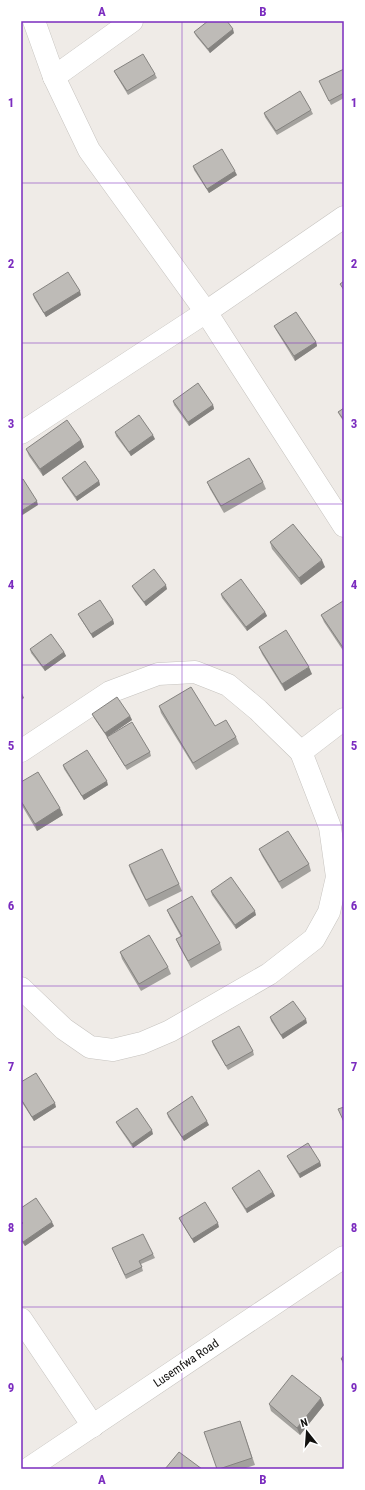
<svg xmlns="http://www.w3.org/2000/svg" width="365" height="1490" viewBox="0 0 365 1490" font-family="'Roboto Condensed',sans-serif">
<rect width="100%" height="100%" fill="#efebe7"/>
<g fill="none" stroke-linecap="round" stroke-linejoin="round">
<defs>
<g id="street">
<polyline points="34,21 54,77 89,150 206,312 344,526"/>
<polyline points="54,77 132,21"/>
<polyline points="21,433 206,312 344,217"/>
<polyline points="21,751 110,692 158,674 195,672 228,685 258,710 301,752 330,827 337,877 329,912 314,939 269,974 170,1031 142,1043 113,1050 90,1047 64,1029 21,988"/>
<polyline points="301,752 344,719"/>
<polyline points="21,1319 93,1426"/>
</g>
<polyline id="secondary" points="28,1469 344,1257"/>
</defs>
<use href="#street" stroke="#c6c3bf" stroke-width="23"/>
<use href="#secondary" stroke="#c6c3bf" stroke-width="23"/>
<use href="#street" stroke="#fff" stroke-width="22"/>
<use href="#secondary" stroke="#fff" stroke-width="22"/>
</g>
<g fill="#a3a19d">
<polygon points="194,32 234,33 210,53 196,36"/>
<polygon points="344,69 344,98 331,105 319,81"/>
<polygon points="114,71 155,74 157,78 128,95 116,75"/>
<polygon points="311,110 313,114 277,135 265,117 264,113"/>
<polygon points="193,166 237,175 209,193 194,170"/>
<polygon points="33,294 81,295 46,317 34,298"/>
<polygon points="274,326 316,342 317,346 295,361 276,330"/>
<polygon points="173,401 213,405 214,409 189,426 174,405"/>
<polygon points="344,408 344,422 340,416 338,412"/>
<polygon points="115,432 155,439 131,456 116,436"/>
<polygon points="81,440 84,447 43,476 29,456 26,449"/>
<polygon points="62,478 99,481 100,485 77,501 64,482"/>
<polygon points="207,482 263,482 266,489 224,513 210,489"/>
<polygon points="270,542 325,567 301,585 272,549"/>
<polygon points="132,586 167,589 146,606 134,590"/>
<polygon points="221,594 265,612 267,616 247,631 222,598"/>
<polygon points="344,601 344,652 324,622 321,615"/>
<polygon points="78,614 113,620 114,624 93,638 80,618"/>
<polygon points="259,647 312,674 285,691 262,654"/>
<polygon points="30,649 64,652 66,656 45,671 31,653"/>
<polygon points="159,706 215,726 236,737 239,744 196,770 161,713"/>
<polygon points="92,714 130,716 132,720 107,737 94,718"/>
<polygon points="107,737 150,752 151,756 127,770 109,741"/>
<polygon points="63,765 108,785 84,800 64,769"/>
<polygon points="21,782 63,815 37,831 21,804"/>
<polygon points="259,849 309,864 311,871 282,889 262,856"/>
<polygon points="129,865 179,884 182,891 149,907 131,872"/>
<polygon points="211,891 256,915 236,929 212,895"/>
<polygon points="167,910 220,943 222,950 191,968 179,946 176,939 181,937 170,917"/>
<polygon points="120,952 168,967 171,974 141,991 122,959"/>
<polygon points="270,1017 307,1023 283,1039 271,1021"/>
<polygon points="212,1041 253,1051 254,1055 228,1070 213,1045"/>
<polygon points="21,1082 56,1107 34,1121 21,1101"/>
<polygon points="167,1113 209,1125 184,1141 168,1117"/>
<polygon points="116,1122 153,1134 133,1148 118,1126"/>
<polygon points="287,1156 320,1162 321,1166 300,1178 289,1160"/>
<polygon points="232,1188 273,1192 275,1196 247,1213 234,1192"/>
<polygon points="21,1208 54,1226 25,1246 21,1241 21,1225 22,1224 21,1223"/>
<polygon points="179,1218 219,1227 194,1243 181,1222"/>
<polygon points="112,1248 153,1254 155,1258 141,1264 143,1271 126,1279"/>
<polygon points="344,1355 344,1366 341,1359"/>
<polygon points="269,1404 324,1405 300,1435 271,1411"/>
<polygon points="240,1421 255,1465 243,1469 217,1469"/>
</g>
<g fill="#858380">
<polygon points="233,29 234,33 210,53 208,49"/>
<polygon points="235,171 237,175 209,193 207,189"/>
<polygon points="80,291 81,295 46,317 44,313"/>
<polygon points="316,342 317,346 295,361 294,356"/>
<polygon points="213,405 214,409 189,426 188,422"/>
<polygon points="153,435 155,439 131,456 129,452"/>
<polygon points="81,440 84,447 43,476 40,469"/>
<polygon points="99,481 100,485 77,501 76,497"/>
<polygon points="37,501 38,505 21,516 21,511"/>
<polygon points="322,560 325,567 301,585 299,578"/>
<polygon points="166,585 167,589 146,606 144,602"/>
<polygon points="265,612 267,616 247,631 246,627"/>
<polygon points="113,620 114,624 93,638 91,634"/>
<polygon points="64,652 66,656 45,671 43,667"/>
<polygon points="309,667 312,674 285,691 282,684"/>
<polygon points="21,691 24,698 21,700"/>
<polygon points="130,716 132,720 107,737 105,733"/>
<polygon points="107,781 108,785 84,800 82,796"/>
<polygon points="60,808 63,815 37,831 35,824"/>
<polygon points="255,911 256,915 236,929 235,925"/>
<polygon points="306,1019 307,1023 283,1039 281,1035"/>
<polygon points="55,1103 56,1107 34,1121 32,1117"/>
<polygon points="207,1121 209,1125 184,1141 182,1137"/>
<polygon points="152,1130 153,1134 133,1148 132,1144"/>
<polygon points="320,1162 321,1166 300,1178 299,1174"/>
<polygon points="273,1192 275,1196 247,1213 246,1209"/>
<polygon points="52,1222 54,1226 25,1246 23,1242"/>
<polygon points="218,1223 219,1227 194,1243 192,1239"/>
<polygon points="321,1398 324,1405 300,1435 297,1428"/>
</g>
<g fill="#bebbb7" stroke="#858380">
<polygon points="208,21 227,21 233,29 208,49 194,32"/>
<polygon points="143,54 155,74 127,91 114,71"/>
<polygon points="344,69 344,93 329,101 319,81"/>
<polygon points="300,91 311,110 276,131 264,113"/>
<polygon points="222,149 235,171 207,189 193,166"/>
<polygon points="68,272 80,291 44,313 33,294"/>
<polygon points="344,281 344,290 340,284"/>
<polygon points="296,312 316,342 294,356 274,326"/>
<polygon points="198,383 213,405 188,422 173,401"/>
<polygon points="344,408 344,420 338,412"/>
<polygon points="139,415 153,435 129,452 115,432"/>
<polygon points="67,420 81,440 40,469 26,449"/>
<polygon points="249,458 263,482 221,506 207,482"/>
<polygon points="85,461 99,481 76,497 62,478"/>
<polygon points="23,479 37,501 21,511 21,480"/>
<polygon points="293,524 322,560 299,578 270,542"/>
<polygon points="154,569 166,585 144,602 132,586"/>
<polygon points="241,579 265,612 246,627 221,594"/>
<polygon points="100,600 113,620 91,634 78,614"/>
<polygon points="343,601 344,601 344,649 321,615"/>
<polygon points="286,630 309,667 282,684 259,647"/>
<polygon points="51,634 64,652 43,667 30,649"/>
<polygon points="191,687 215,726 226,720 236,737 193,763 159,706"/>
<polygon points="117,697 130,716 105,733 92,714"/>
<polygon points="132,722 150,752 125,766 107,737"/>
<polygon points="87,750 107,781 82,796 63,765"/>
<polygon points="38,772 60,808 35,824 21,801 21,782"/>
<polygon points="288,831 309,864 279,882 259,849"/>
<polygon points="162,849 179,884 146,900 129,865"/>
<polygon points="231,877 255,911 235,925 211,891"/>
<polygon points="192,896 220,943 188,961 176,939 182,936 167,910"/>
<polygon points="149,935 168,967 139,984 120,952"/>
<polygon points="293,1001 306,1019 281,1035 270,1017"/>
<polygon points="239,1026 253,1051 226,1066 212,1041"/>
<polygon points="36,1073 55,1103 32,1117 21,1099 21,1082"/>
<polygon points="192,1096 207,1121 182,1137 167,1113"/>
<polygon points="344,1107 344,1122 338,1109"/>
<polygon points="137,1108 152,1130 132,1144 116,1122"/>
<polygon points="308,1143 320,1162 299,1174 287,1156"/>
<polygon points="259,1170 273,1192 246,1209 232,1188"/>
<polygon points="36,1198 52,1222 23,1242 21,1239 21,1225 23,1223 21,1221 21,1208"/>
<polygon points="205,1202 218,1223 192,1239 179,1218"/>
<polygon points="143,1234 153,1254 139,1261 142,1267 125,1275 112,1248"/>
<polygon points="344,1355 344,1361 341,1359"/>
<polygon points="292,1375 321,1398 297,1428 269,1404"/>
<polygon points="240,1421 252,1458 219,1469 217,1469 204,1432"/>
<polygon points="179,1452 202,1469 165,1469"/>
</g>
<path fill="none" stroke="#7b2cbf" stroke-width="1" stroke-opacity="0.55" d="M182 21V1469M21 183H344M21 343H344M21 504H344M21 665H344M21 825H344M21 986H344M21 1147H344M21 1307H344"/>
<g text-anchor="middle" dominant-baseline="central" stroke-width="4" stroke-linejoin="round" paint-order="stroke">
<g font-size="12" fill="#12110f" stroke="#fff">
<text transform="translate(186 1363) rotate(-34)">Lusemfwa Road</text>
</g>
</g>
<rect width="365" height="1490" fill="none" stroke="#ffffff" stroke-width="44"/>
<g transform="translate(307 1432) rotate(343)" stroke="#ffffff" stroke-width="3" paint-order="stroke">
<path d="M0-3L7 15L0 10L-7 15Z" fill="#12110f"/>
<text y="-6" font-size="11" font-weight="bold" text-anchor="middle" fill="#12110f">N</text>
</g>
<rect x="22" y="22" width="321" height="1446" fill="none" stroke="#7b2cbf" stroke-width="1.5"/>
<g font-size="13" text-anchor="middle" font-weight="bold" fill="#7b2cbf">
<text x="102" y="16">A</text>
<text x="263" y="16">B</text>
<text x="11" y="107">1</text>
<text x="354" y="107">1</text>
<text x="11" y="268">2</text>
<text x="354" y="268">2</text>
<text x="11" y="428">3</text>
<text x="354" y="428">3</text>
<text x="11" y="589">4</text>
<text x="354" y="589">4</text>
<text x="11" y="750">5</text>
<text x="354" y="750">5</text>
<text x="11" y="910">6</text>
<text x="354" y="910">6</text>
<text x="11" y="1071">7</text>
<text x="354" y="1071">7</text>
<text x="11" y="1232">8</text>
<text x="354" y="1232">8</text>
<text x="11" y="1392">9</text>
<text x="354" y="1392">9</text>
<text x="102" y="1484">A</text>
<text x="263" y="1484">B</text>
</g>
</svg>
